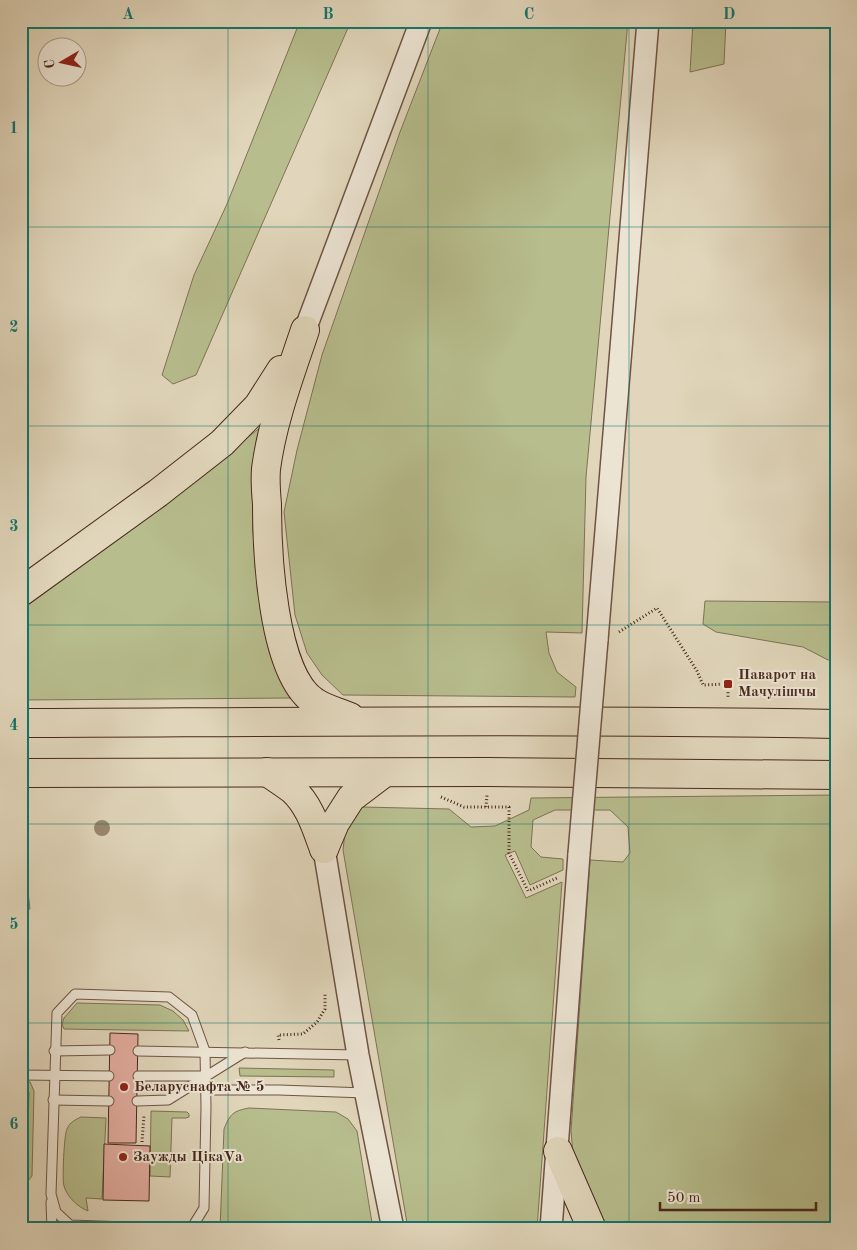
<svg xmlns="http://www.w3.org/2000/svg" width="857" height="1250" viewBox="0 0 857 1250" font-family="'Old Standard TT',serif">
<rect width="100%" height="100%" fill="#e1d6bb"/>
<filter id="stains"><feTurbulence type="fractalNoise" baseFrequency=".004" numOctaves="4"/><feColorMatrix values="0 0 0 0 .2 0 0 0 0 .09 0 0 0 0 .02 0 0 0 .5 -.17"/></filter>
<radialGradient id="worn" r=".72"><stop offset=".6" stop-color="#630" stop-opacity="0"/><stop offset="1" stop-color="#630" stop-opacity=".3"/></radialGradient>
<g fill="#b7bd8d" stroke="#807254">
<polygon points="300,21 351,21 196,375 173,384 162,375 194,275 227,204"/>
<polygon points="443,21 628,21 586,477 582,633 546,632 549,653 557,672 576,687 575,697 343,695 322,675 307,653 295,615 284,512 297,450 322,355 400,132"/>
<polygon points="693,21 726,21 724,64 690,72"/>
<polygon points="261,427 253,473 253,532 260,604 274,662 291,698 21,700 21,605 155,510"/>
<polygon points="705,601 836,602 836,660 828,660 803,647 716,632 703,624"/>
<polygon points="836,795 836,1229 607,1229 591,1201 573,1154 571,1131 590,860 623,862 630,853 628,827 610,810 555,810 533,820 531,847 541,857 563,859 563,870 530,885 515,851 505,855 526,898 562,882 537,1229 408,1229 343,850 346,824 362,807 449,809 471,827 495,826 529,810 531,798"/>
<polygon points="77,1003 160,1005 173,1011 183,1020 189,1031 64,1029 62,1024 64,1018"/>
<polygon points="239,1068 334,1070 334,1077 240,1076"/>
<polygon points="21,1078 30,1082 34,1091 32,1176 25,1185 21,1186 21,1163 27,1163 29,1092 21,1092"/>
<path d="M249 1108 336 1112 348 1119 357 1131 373 1229H220L224 1129C230 1114 233 1111 249 1108Z"/>
<polygon points="151,1111 187,1112 189,1114 189,1117 186,1118 172,1118 170,1177 150,1176"/>
<path d="M81 1117 106 1118 102 1199 86 1198 88 1211C78 1207 67 1197 64 1186 62 1181 64 1134 67 1129 70 1122 75 1120 81 1117Z"/>
</g>
<polygon fill="#96b7b7" stroke="#777e79" points="21,832 30,909 21,909"/>
<g fill="#e3ada0" stroke="#49281c">
<polygon points="110,1033 138,1034 136,1143 108,1143"/>
<polygon points="104,1144 150,1146 149,1201 103,1200"/>
</g>
<g fill="none" stroke-linecap="round" stroke-linejoin="round">
<defs>
<g id="service">
<polyline points="54,1051 110,1050"/>
<polyline points="138,1051 358,1055"/>
<polyline points="21,1075 109,1076"/>
<polyline points="138,1076 206,1076"/>
<polyline points="206,1090 279,1090 366,1093"/>
<polyline points="53,1100 109,1101"/>
<polyline points="137,1101 168,1100 245,1052"/>
<polyline points="51,1202 52,1229"/>
<polyline points="185,1229 70,1225 56,1212 51,1194 57,1013 75,994 169,997 192,1015 205,1051 206,1107 204,1208 191,1229"/>
</g>
<g id="tertiary">
<polyline points="305,330 421,21"/>
<polyline points="597,640 648,21"/>
<polyline points="324,849 358,1055 393,1229"/>
<polyline points="551,1229 579,854"/>
</g>
<g id="trunk">
<path d="M305 330C290 375 272 422 266 469 265 481 266 493 267 504 267 551 272 675 315 702 325 709 339 712 350 717"/>
<polyline points="21,592 158,493 222,443 258,406 281,370"/>
<path d="M21 723C293 722 564 719 836 724"/>
<path d="M267 772C276 778 285 784 293 790 310 806 316 828 324 849"/>
<polyline points="21,773 488,772 836,775"/>
<polyline points="324,849 335,823 351,798 384,773"/>
<polyline points="558,1151 592,1229"/>
</g>
</defs>
<use href="#service" stroke="#6f5444" stroke-width="11"/>
<use href="#tertiary" stroke="#6f5444" stroke-width="24"/>
<use href="#trunk" stroke="#49281c" stroke-width="30"/>
<g stroke="#49281c" stroke-width="3" stroke-dasharray="1 2.5" stroke-linecap="butt">
<polyline points="619,632 657,608 697,671 703,685 728,684 728,699"/>
<polyline points="441,797 464,807 509,807 509,853 528,891 557,878"/>
<polyline points="486,807 487,795"/>
<polyline points="279,1040 278,1035 303,1034 317,1022 325,1009 325,993"/>
<polyline points="142,1142 144,1115"/>
</g>
<use href="#service" stroke="#ece4d3" stroke-width="9"/>
<use href="#tertiary" stroke="#ece4d3" stroke-width="21"/>
<use href="#trunk" stroke="#e1d6bb" stroke-width="28"/>
<defs>
<polyline id="tertiary-bridge" points="579,854 597,640"/>
</defs>
<use href="#tertiary-bridge" stroke="#6f5444" stroke-width="24" stroke-linecap="butt"/>
<use href="#tertiary-bridge" stroke="#ece4d3" stroke-width="21"/>
</g>
<circle fill="#9a8770" cx="102" cy="828" r="8"/>
<path fill="none" stroke="#0f766e" stroke-width="1" stroke-opacity="0.55" d="M228 21V1229M428 21V1229M629 21V1229M21 227H836M21 426H836M21 625H836M21 824H836M21 1023H836"/>
<g fill="#8f2418" stroke="#ece4d3" stroke-width="2">
<rect x="723" y="679" width="10" height="10" rx="2.5"/>
<circle cx="124" cy="1087" r="5"/>
<circle cx="123" cy="1157" r="5"/>
</g>
<g text-anchor="middle" dominant-baseline="central" stroke-width="4" stroke-linejoin="round" paint-order="stroke">
<g font-size="15" font-weight="bold" fill="#49281c" stroke="#ece4d3" text-anchor="start">
<text x="738" y="675">Паварот на<tspan x="738" dy="17">Мачулішчы</tspan></text>
<text x="134" y="1087">Беларуснафта № 5</text>
<text x="133" y="1157">Заужды ЦікаVа</text>
</g>
</g>
<rect width="857" height="1250" fill="none" stroke="#e1d6bb" stroke-width="55"/>
<g transform="translate(62 62) rotate(261)"><circle r="24" fill="#ece4d3" stroke="#ab998a"/>
<path d="M0-4L9 19L0 12L-9 19Z" fill="#8f2418"/>
<text y="-8" font-size="14" font-weight="bold" text-anchor="middle" fill="#49281c">С</text>
</g>
<path d="M660 1202v8h156v-8" fill="none" stroke="#49281c" stroke-width="2.5"/>
<text x="667" y="1202" font-size="15" fill="#49281c" stroke="#ece4d3" stroke-width="4" paint-order="stroke">50 m</text>
<rect x="28" y="28" width="802" height="1194" fill="none" stroke="#0f766e" stroke-width="2"/>
<g font-size="16" text-anchor="middle" font-weight="bold" fill="#0f766e">
<text x="128" y="19">A</text>
<text x="328" y="19">B</text>
<text x="529" y="19">C</text>
<text x="729" y="19">D</text>
<text x="14" y="133">1</text>
<text x="14" y="332">2</text>
<text x="14" y="531">3</text>
<text x="14" y="730">4</text>
<text x="14" y="929">5</text>
<text x="14" y="1129">6</text>
</g>
<rect width="100%" height="100%" filter="url(#stains)"/>
<rect width="100%" height="100%" fill="url(#worn)"/>
</svg>
